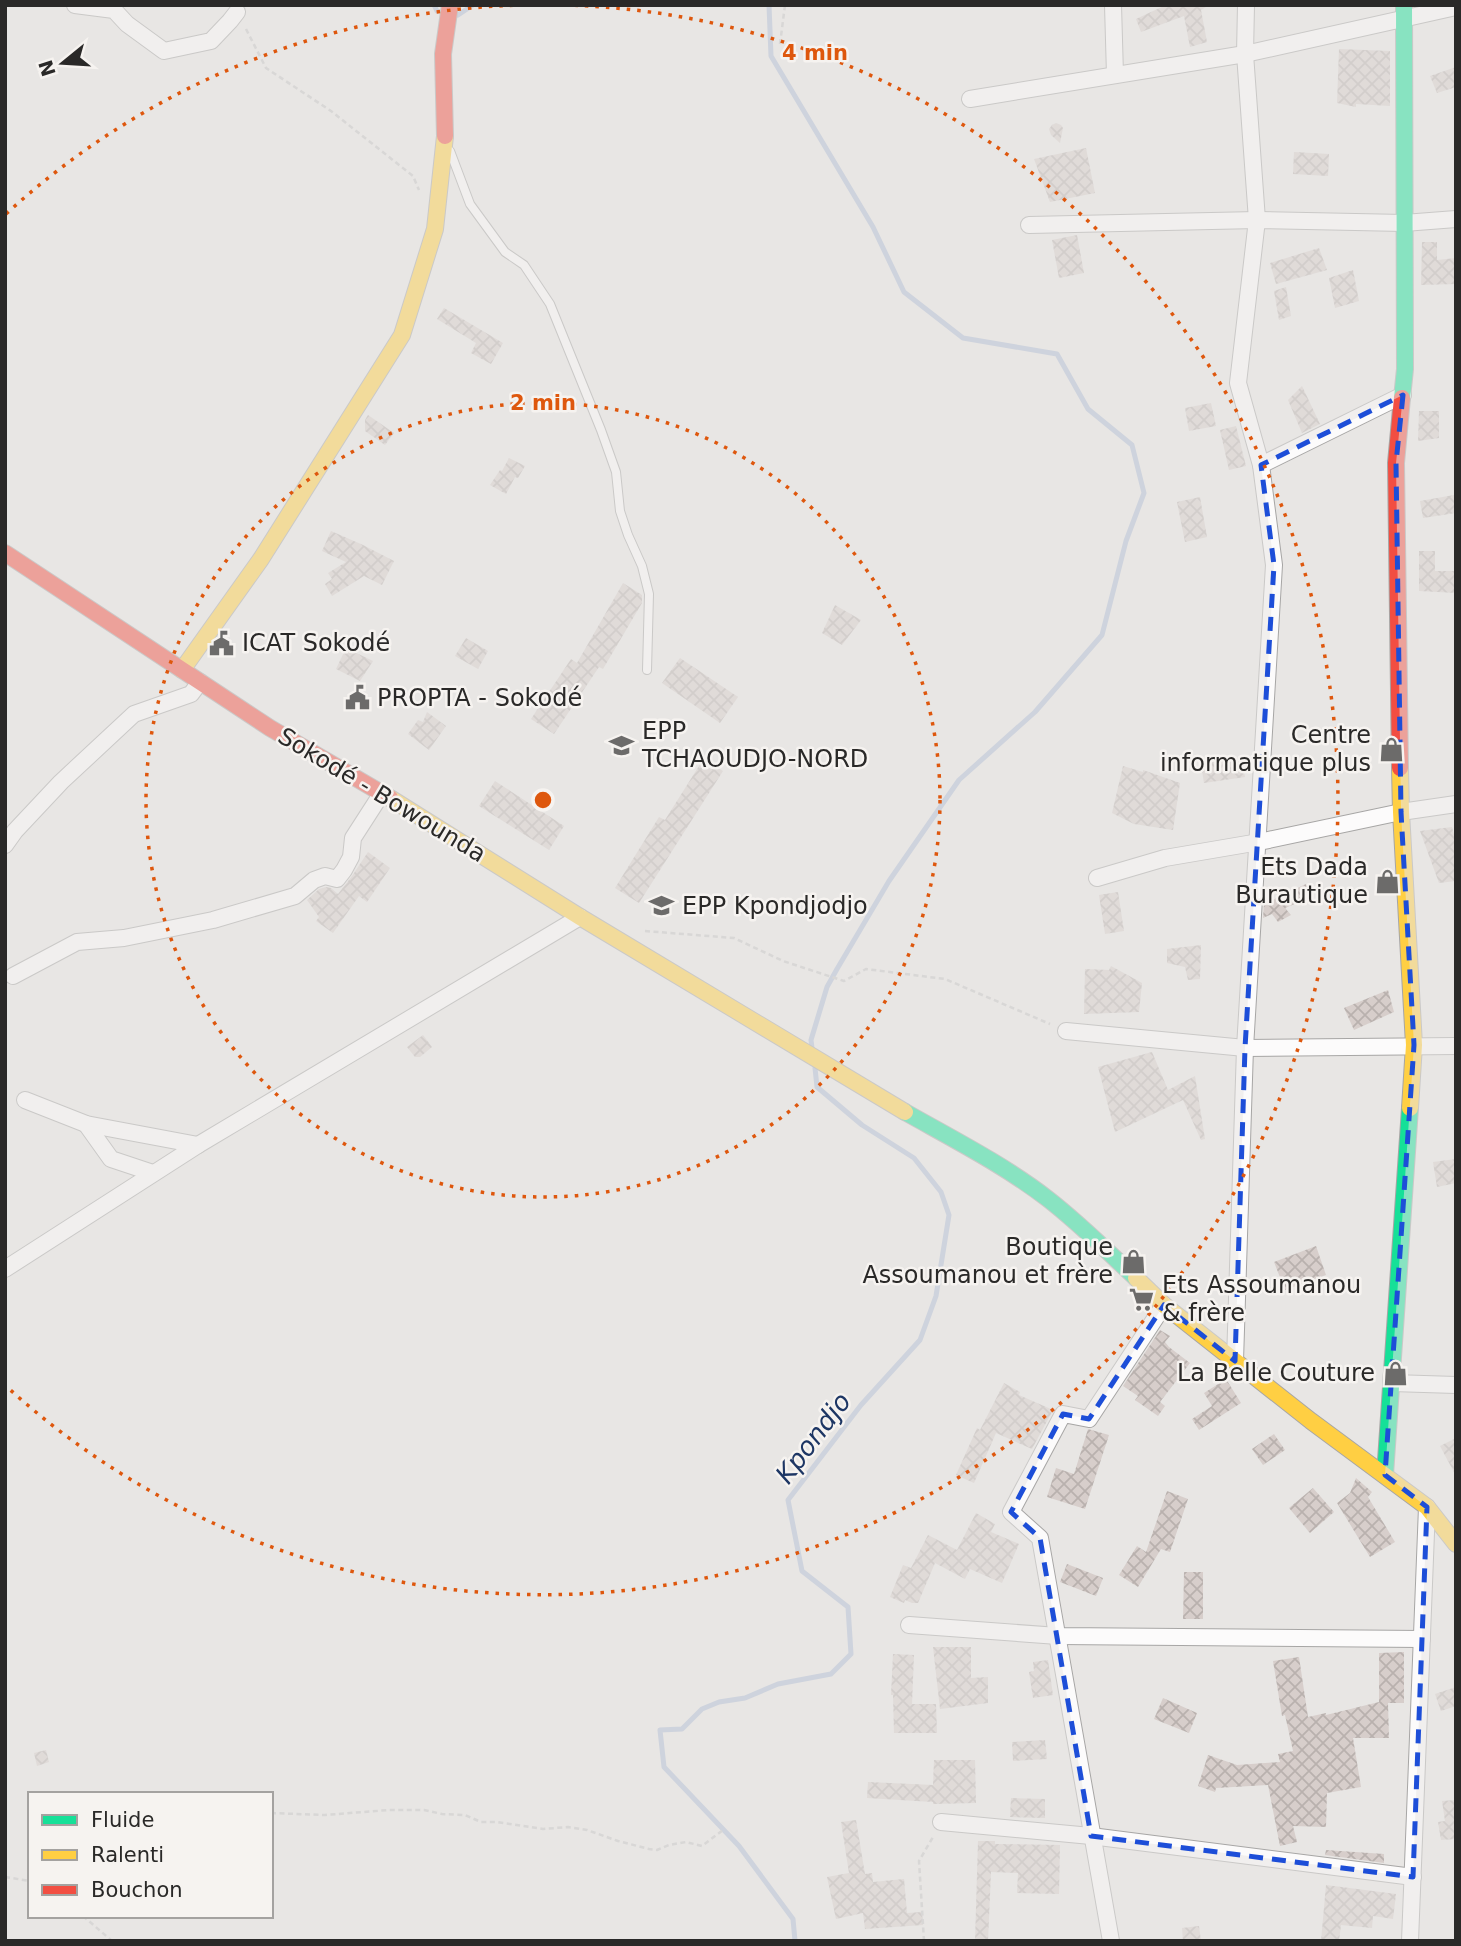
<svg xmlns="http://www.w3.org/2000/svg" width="1461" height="1946" viewBox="0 0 1461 1946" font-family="'DejaVu Sans',sans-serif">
<defs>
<pattern id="building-cross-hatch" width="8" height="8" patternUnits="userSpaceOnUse" patternTransform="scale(1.75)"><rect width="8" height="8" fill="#d7cecb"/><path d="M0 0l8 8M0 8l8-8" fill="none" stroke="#b9b1ae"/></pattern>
</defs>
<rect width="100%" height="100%" fill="#e8e6e4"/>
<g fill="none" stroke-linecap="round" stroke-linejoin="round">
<g stroke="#afbcd4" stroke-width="5">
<polyline points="434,5 437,11"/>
<polyline points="769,5 771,56 873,227 904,292 963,338 1057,354 1088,409 1132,445 1144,493 1126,541 1102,635 1035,712 959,780 889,881 837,969 827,987 811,1040 812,1048"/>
<polyline points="458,15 473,5"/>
<polyline points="795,1941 793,1919 739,1846 664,1767 660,1730 682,1729 702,1709 719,1702 745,1698 778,1684 831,1674 851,1654 848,1607 802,1571 788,1500 861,1405 920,1340 936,1296 949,1215 941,1192 914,1158 862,1125 817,1087 815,1068"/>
</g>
</g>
<g fill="url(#building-cross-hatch)">
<polygon points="1166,5 1209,5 1201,10 1207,42 1190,47 1184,16 1141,32 1136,19"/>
<polygon points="1339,49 1390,51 1390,106 1356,104 1356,107 1337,103"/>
<polygon points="1456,67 1456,87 1437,93 1430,76"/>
<polygon points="1056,123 1061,125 1063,128 1060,143 1051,135 1049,129 1052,125"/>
<polygon points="1086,148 1095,193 1050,202 1034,159"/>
<polygon points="1294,152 1329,154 1328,176 1293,174"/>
<polygon points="1077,235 1084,273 1059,278 1052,240"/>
<polygon points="1422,242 1437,242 1437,260 1456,258 1456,284 1421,285"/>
<polygon points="1319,248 1327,270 1276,284 1270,263"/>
<polygon points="1353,270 1359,301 1335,308 1329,278"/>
<polygon points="1286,287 1291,316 1279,320 1274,291"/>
<polygon points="444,308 503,343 491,364 471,353 476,343 437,319"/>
<polygon points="1302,386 1320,424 1302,433 1288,400"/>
<polygon points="1211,403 1216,426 1189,431 1185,408"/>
<polygon points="1419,411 1439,411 1439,438 1418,441"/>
<polygon points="368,415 394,433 385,445 365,431 365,420"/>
<polygon points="1236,426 1246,466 1229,470 1220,430"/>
<polygon points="509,458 525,466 518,478 515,477 506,494 490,485 500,470 502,471"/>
<polygon points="1454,495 1456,513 1423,518 1420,501"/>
<polygon points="1200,497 1207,537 1185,542 1177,502"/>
<polygon points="331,531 363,545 394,561 382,585 364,576 332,596 325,584 332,579 328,573 346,562 322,551"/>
<polygon points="1419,551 1435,551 1435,571 1456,571 1456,593 1419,591"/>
<polygon points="623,583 642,595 642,603 603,669 599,667 554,734 531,719 571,659 577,663"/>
<polygon points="835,605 861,620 842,645 822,633"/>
<polygon points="466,638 488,651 478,669 455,656"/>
<polygon points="346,648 373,661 360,681 336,669"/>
<polygon points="680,658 738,697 720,723 662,683"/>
<polygon points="427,712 446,726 429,750 408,734 418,720 423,722"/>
<polygon points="704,758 723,771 639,903 615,888 659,817 665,820"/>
<polygon points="1242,758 1245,777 1204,783 1201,764"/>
<polygon points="1123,766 1143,772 1143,770 1180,783 1173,830 1134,824 1112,813"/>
<polygon points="495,781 564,826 549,850 479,806"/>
<polygon points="1452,827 1456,842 1456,881 1439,883 1420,831"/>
<polygon points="368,852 390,868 367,902 359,896 333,933 316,921 319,917 307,900 319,889 326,887 331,888 338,894 352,876"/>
<polygon points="1306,884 1311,897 1285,908 1291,915 1278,922 1272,914 1263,918 1264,904"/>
<polygon points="1118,892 1124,931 1105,934 1099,895"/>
<polygon points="1201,945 1200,979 1188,980 1185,967 1167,963 1167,949"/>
<polygon points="1111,966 1142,983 1139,1012 1084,1014 1085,969 1109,970"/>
<polygon points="1388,990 1394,1012 1354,1030 1344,1008"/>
<polygon points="423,1035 432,1047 420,1057 415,1057 407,1047"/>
<polygon points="1152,1052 1168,1090 1195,1076 1205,1139 1201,1140 1183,1100 1115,1132 1098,1067"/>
<polygon points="1456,1159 1456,1183 1437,1187 1433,1162"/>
<polygon points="1316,1246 1326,1275 1285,1290 1274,1262"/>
<polygon points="1160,1330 1170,1336 1165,1342 1169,1347 1190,1363 1160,1402 1165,1406 1158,1416 1135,1400 1138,1396 1123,1386"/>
<polygon points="1226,1379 1241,1403 1199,1430 1192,1419 1212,1406 1204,1393"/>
<polygon points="1004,1383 1020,1392 1019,1395 1053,1410 1032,1449 996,1433 974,1483 956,1475 977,1428 980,1430"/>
<polygon points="1088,1429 1109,1435 1085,1509 1047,1497 1056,1468 1074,1474"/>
<polygon points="1274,1434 1285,1450 1263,1465 1252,1449"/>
<polygon points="1456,1438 1456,1476 1440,1446"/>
<polygon points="1356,1478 1372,1492 1368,1497 1395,1542 1370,1557 1337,1503 1350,1493"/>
<polygon points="1313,1488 1334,1512 1310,1533 1289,1508"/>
<polygon points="1167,1491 1188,1499 1170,1552 1161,1549 1138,1587 1119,1575 1137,1546 1146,1552"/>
<polygon points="976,1513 995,1524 991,1532 1019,1544 1002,1583 970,1569 965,1579 935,1563 918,1603 912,1603 905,1600 904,1603 890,1597 903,1565 911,1568 928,1535 957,1550"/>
<polygon points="1067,1564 1103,1578 1096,1596 1060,1582"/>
<polygon points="1184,1572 1203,1572 1203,1619 1183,1619"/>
<polygon points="933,1647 971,1647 971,1678 988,1677 988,1703 940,1709"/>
<polygon points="1404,1652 1404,1703 1388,1703 1389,1738 1353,1738 1361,1787 1327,1793 1326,1827 1293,1826 1297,1842 1280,1846 1268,1785 1216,1788 1215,1792 1198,1786 1208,1755 1237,1765 1280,1762 1278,1754 1293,1751 1285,1715 1282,1716 1273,1661 1299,1657 1308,1717 1326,1713 1326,1715 1379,1702 1379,1653"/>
<polygon points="893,1654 914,1655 912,1704 936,1704 937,1733 894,1733 893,1695 891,1695"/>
<polygon points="1048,1660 1053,1695 1033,1698 1029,1672 1034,1671 1033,1662"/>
<polygon points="1456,1687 1456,1706 1441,1711 1435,1694"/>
<polygon points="1163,1698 1197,1713 1189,1733 1154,1719"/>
<polygon points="1045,1740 1047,1759 1013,1761 1012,1742"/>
<polygon points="46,1750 49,1762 37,1766 34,1753"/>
<polygon points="934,1760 975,1760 976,1803 933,1804 933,1802 867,1798 868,1782 933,1785"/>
<polygon points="1011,1798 1045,1799 1045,1818 1010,1817"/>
<polygon points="1456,1800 1456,1839 1441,1840 1438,1822 1445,1821 1442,1801"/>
<polygon points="856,1820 865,1874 872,1873 873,1882 904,1879 907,1913 922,1912 923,1925 865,1929 863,1913 836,1919 827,1877 849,1873 841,1822"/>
<polygon points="978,1841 995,1841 995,1844 1060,1845 1059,1894 1017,1893 1018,1873 991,1872 988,1941 975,1941"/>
<polygon points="1326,1850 1384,1854 1384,1863 1325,1855"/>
<polygon points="1326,1885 1396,1894 1393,1919 1373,1916 1372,1928 1341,1925 1339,1941 1321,1941"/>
<polygon points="1199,1926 1201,1941 1183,1941 1182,1928"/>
</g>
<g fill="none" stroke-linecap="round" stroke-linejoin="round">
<defs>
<polyline id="lane" points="450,151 470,204 505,252 524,265 550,304 601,430 616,472 620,511 628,535 642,566 649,594 647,670"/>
<g id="street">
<polyline points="75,5 114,10 127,24 164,51 211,41 230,21 237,12"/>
<polyline points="1113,5 1115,75"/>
<polyline points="970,99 1245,54 1456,7"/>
<polyline points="1029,225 1257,220 1404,223 1456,219"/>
<polyline points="1261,465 1403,395"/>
<polyline points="5,845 15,831 61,782 134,714 191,694 200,682"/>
<polyline points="1097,878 1165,858 1259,842 1401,812 1456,804"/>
<polyline points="13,976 77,942 124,938 213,920 295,896 314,880 325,876 337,879 344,870 351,857 353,838 382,793"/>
<polyline points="1066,1031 1245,1048 1456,1046"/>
<polyline points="25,1100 86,1124 198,1145"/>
<polyline points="86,1124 111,1159 153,1173"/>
<polyline points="5,1269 198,1145 580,917"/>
<polyline points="1235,1361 1245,1048 1274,565 1261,465 1238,383 1257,220 1245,54 1246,5"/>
<polyline points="1392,1383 1456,1385"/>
<polyline points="909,1625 1058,1636 1422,1639"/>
<polyline points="941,1822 1091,1836 1413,1877"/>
<polyline points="1111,1941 1040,1538 1011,1512 1063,1414 1089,1419 1164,1305"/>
<polyline points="1410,1941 1427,1507"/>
</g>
<g id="fast">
<polyline points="1402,398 1405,369 1404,5"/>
<path d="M905 1112C953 1139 1004 1165 1048 1199 1079 1223 1107 1251 1136 1278"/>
<polyline points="1385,1475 1410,1108"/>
</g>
<g id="slow">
<polyline points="182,670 261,559 402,335 435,229 445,136"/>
<polyline points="1400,768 1401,812 1414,1045 1410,1108"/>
<polyline points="390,798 580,917 905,1112"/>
<polyline points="1136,1278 1164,1305 1311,1421 1427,1507 1456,1544"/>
</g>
<g id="jam">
<polyline points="445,136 443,54 450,5"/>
<polyline points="5,553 270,728 390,798"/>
<polyline points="1400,768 1396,463 1402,398"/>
</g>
</defs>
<use href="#lane" stroke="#a7a6a5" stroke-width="10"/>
<use href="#street" stroke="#a7a6a5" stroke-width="18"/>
<use href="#fast" stroke="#a7a6a5" stroke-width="18"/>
<use href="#slow" stroke="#a7a6a5" stroke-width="18"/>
<use href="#jam" stroke="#a7a6a5" stroke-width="18"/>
<g stroke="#c6c5c5" stroke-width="2.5" stroke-dasharray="5 3.5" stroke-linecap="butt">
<polyline points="246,29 266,68 331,111 413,176 419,190"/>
<polyline points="780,44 785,5"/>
<polyline points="645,931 734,938 783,961 844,981 866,969 945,979 1050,1024"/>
<polyline points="271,1813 325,1815 389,1810 424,1810 442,1814 465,1815 481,1822 496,1822 543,1829 568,1827 587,1830 618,1841 649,1849 657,1850 669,1845 686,1842 702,1846 723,1830"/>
<polyline points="5,1877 30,1881"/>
<polyline points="83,1916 112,1941"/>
<polyline points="924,1941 919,1861 933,1837"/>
</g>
<use href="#lane" stroke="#fcfbfb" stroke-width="8"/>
<use href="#street" stroke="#fcfbfb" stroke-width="16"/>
<use href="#fast" stroke="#16e098" stroke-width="16"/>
<use href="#slow" stroke="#ffcf43" stroke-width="16"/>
<use href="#jam" stroke="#f24e42" stroke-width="16"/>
</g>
<path d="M0 0H1461V1946H0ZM1403 395 1396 463 1401 812 1414 1045 1385 1475 1427 1507 1413 1877 1091 1836 1040 1538 1011 1512 1063 1414 1089 1419 1164 1305 1235 1361 1245 1048 1274 565 1261 465Z" fill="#e8e6e4" fill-opacity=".55" fill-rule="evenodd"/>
<path fill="none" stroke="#1d4ed8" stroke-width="5" stroke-dasharray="14 9" stroke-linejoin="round" d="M1403 395 1396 463 1401 812 1414 1045 1385 1475 1427 1507 1413 1877 1091 1836 1040 1538 1011 1512 1063 1414 1089 1419 1164 1305 1235 1361 1245 1048 1274 565 1261 465Z"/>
<g fill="none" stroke="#de570d" stroke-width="3.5" stroke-dasharray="3.5 7">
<circle cx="543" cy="800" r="397"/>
<path d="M6 214A795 795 0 0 1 522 5M564 5A795 795 0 1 1 6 1386"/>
</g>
<defs>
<symbol id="civic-bare" viewBox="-9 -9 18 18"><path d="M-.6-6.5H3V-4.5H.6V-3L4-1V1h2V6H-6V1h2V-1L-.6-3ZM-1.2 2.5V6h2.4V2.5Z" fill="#6c6b6a" stroke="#f6f3f0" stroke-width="2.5" paint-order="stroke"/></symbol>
<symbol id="school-bare" viewBox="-9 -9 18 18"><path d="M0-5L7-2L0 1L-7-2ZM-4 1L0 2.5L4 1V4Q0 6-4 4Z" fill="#6c6b6a" stroke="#f6f3f0" stroke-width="2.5" paint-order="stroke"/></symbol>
<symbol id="shop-bare" viewBox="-9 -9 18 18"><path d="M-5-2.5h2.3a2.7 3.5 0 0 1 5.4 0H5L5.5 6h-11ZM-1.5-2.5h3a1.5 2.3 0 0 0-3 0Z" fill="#6c6b6a" stroke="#f6f3f0" stroke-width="2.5" paint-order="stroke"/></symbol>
<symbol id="supermarket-bare" viewBox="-9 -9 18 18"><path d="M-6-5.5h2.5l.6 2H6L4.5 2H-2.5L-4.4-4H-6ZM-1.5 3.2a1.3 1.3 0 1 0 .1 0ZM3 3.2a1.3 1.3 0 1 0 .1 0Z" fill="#6c6b6a" stroke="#f6f3f0" stroke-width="2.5" paint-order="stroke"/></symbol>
</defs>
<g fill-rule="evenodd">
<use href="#civic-bare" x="204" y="626" width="35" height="35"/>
<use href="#civic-bare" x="340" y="680" width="35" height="35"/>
<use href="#school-bare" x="604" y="728" width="35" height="35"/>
<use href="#shop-bare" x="1374" y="732" width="35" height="35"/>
<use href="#shop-bare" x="1370" y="864" width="35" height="35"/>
<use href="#school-bare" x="644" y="888" width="35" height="35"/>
<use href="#shop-bare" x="1116" y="1244" width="35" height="35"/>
<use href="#supermarket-bare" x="1124" y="1282" width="35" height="35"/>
<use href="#shop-bare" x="1378" y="1356" width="35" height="35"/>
</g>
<g text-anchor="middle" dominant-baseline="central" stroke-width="5" stroke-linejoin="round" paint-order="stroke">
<g font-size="24" fill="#2a2928" stroke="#f6f3f0" text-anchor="start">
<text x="242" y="643">ICAT Sokodé</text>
<text x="377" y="698">PROPTA - Sokodé</text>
<text x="642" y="731">EPP<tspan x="642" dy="28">TCHAOUDJO-NORD</tspan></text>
<text x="1371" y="735" text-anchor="end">Centre<tspan x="1371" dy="28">informatique plus</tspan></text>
<text x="1368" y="867" text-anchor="end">Ets Dada<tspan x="1368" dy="28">Burautique</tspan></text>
<text x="682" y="906">EPP Kpondjodjo</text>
<text x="1113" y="1247" text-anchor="end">Boutique<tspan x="1113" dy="28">Assoumanou et frère</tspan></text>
<text x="1162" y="1285">Ets Assoumanou<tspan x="1162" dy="28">&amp; frère</tspan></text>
<text x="1375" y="1373" text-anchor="end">La Belle Couture</text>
</g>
<g font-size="24" fill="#2a2928" stroke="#f6f3f0">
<text transform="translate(382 795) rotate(31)">Sokodé - Bowounda</text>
</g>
<g font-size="26" font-style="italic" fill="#1d3664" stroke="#f6f3f0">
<text transform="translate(813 1438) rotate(-53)">Kpondjo</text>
</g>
</g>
<circle cx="543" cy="800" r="10" fill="#de570d" stroke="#f6f3f0" stroke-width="3.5"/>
<g font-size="21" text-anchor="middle" font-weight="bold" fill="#de570d" stroke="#f6f3f0" stroke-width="5" stroke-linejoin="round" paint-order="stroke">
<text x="815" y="60">4 min</text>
<text x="543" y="410">2 min</text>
</g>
<rect width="1461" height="1946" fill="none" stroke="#2a2928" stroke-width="14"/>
<rect x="28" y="1792" width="245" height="126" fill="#f6f3f0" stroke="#a4a2a0" stroke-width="2"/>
<rect x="42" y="1815" width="35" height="10" fill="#16e098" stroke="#a4a2a0" stroke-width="2"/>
<text x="91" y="1827" font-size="21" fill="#2a2928">Fluide</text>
<rect x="42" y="1850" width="35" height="10" fill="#ffcf43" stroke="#a4a2a0" stroke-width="2"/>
<text x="91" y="1862" font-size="21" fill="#2a2928">Ralenti</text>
<rect x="42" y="1885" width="35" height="10" fill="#f24e42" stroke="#a4a2a0" stroke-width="2"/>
<text x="91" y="1897" font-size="21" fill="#2a2928">Bouchon</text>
<g transform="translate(63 63) rotate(252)" stroke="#f6f3f0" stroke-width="5" paint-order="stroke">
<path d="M0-5L12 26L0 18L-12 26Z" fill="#2a2928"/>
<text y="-10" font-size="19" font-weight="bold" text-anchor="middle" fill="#2a2928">N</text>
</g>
</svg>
